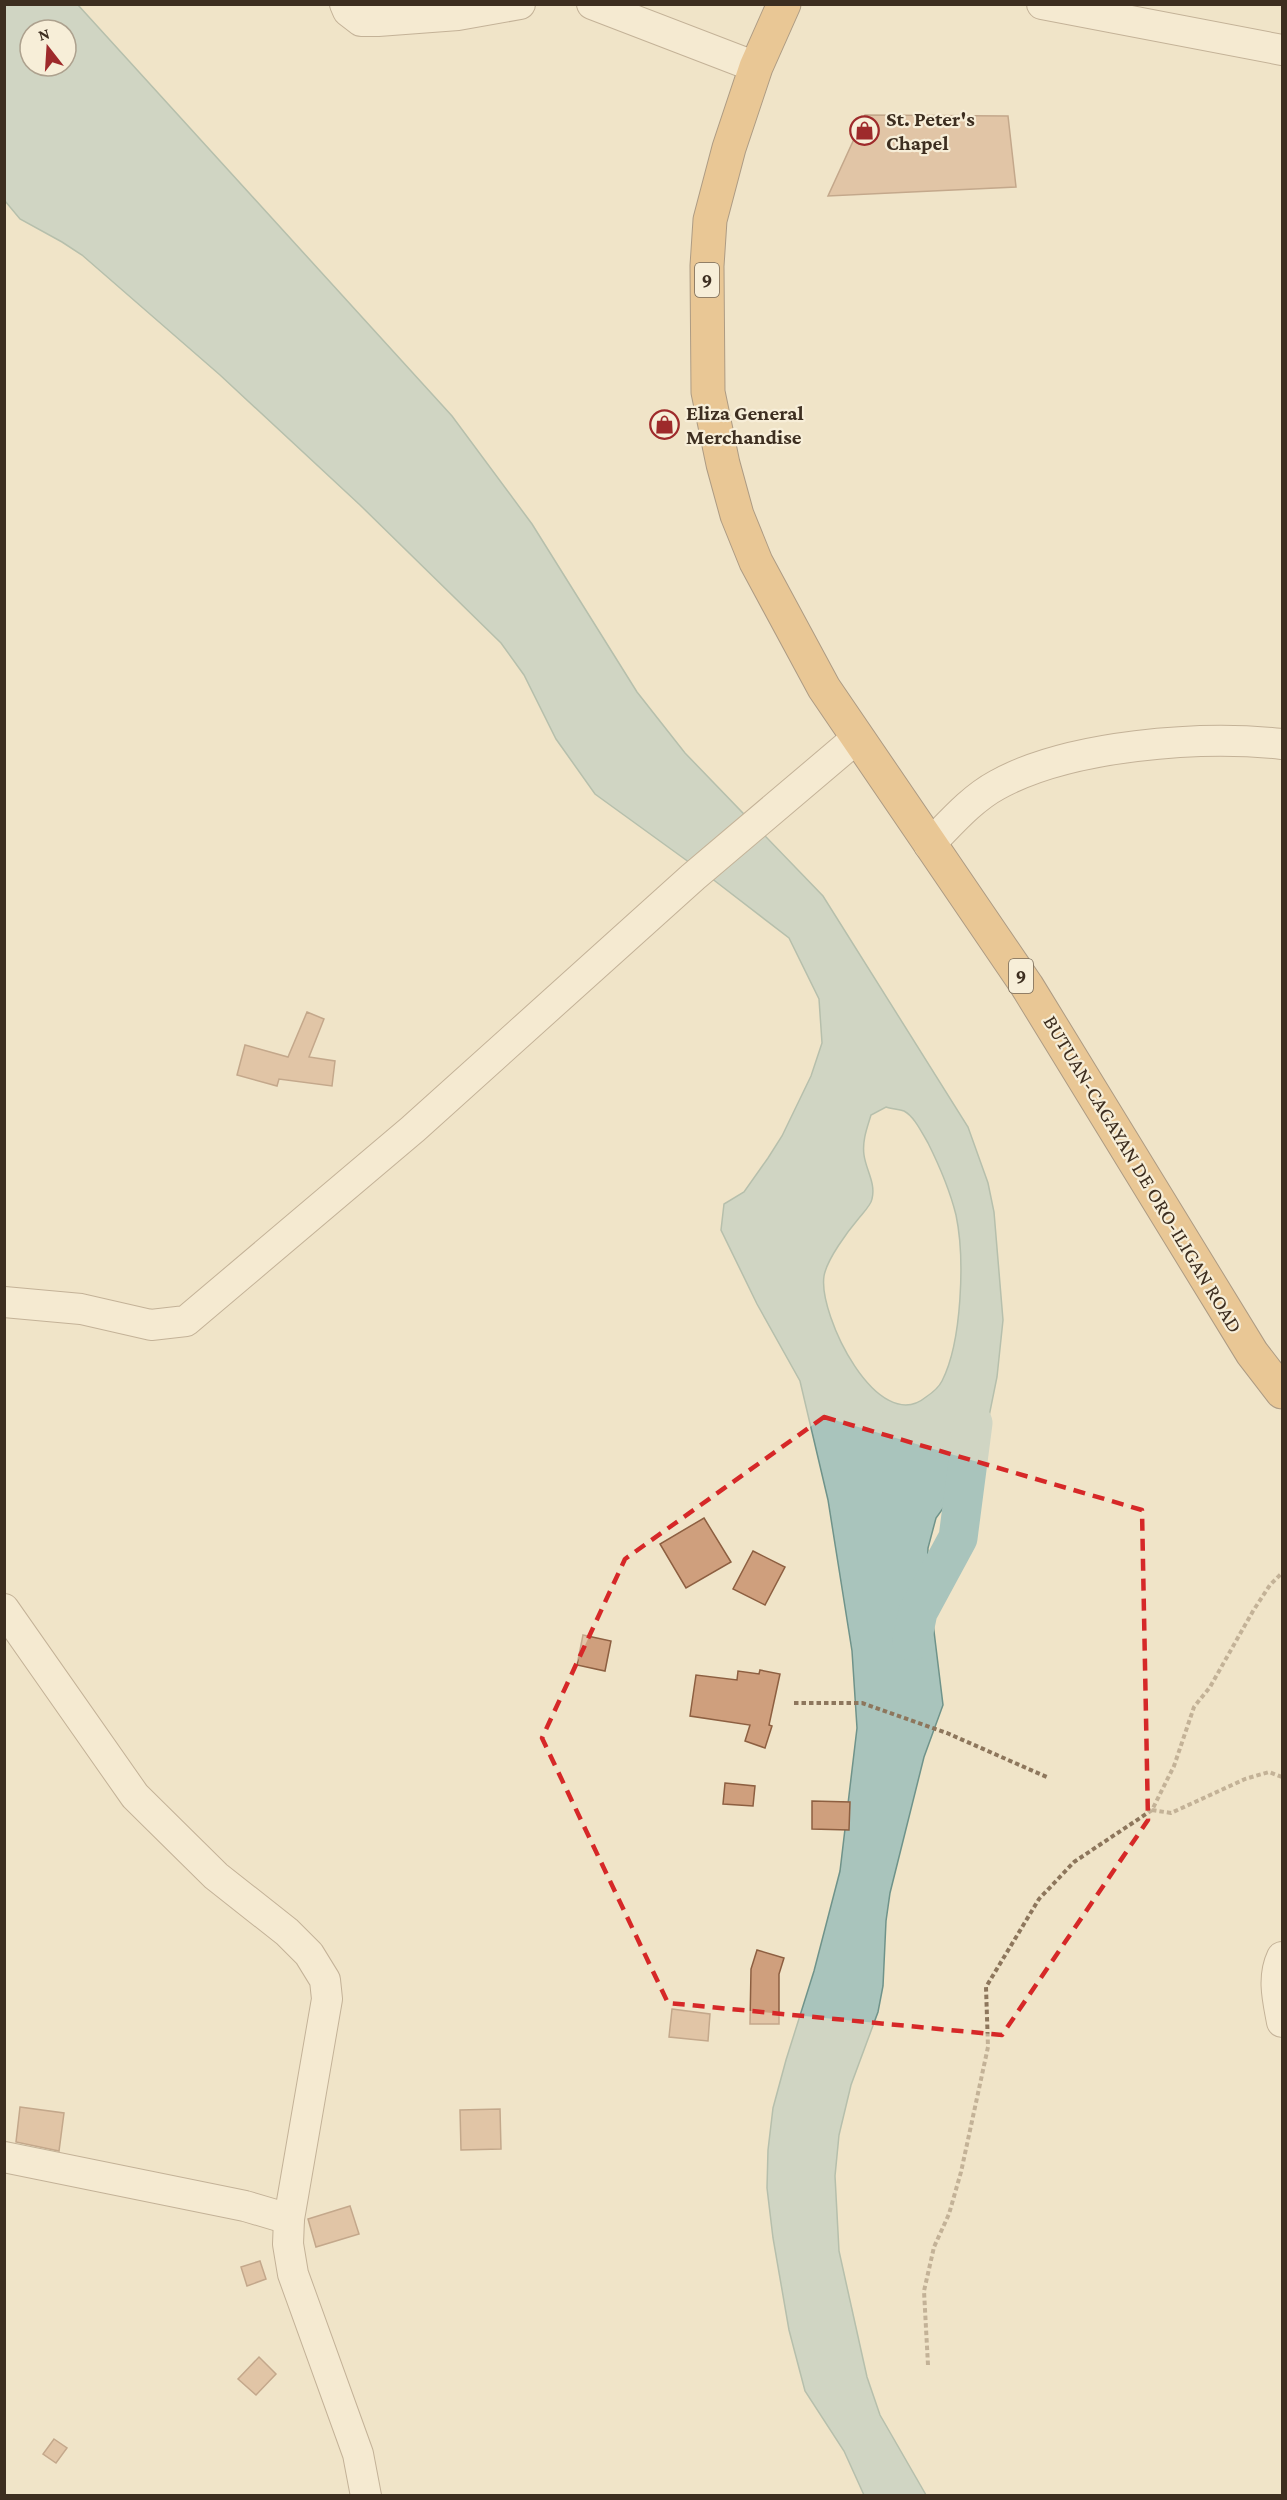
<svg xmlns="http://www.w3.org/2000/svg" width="1287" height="2500" viewBox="0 0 1287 2500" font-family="'Crimson Pro',serif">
<rect width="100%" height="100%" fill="#f0e4c8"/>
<path fill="#a9c4bc" stroke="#6f938a" stroke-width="1.5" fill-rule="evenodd" d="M4 5H78L452 416 532 524 637 692 685 753 823 896 968 1127 988 1183 994 1212 1003 1320 997 1377 984 1441 972 1468 936 1518 928 1548 927 1574 943 1705 924 1757 890 1893 886 1921 883 1986 878 2012 851 2085 839 2135 835 2176 839 2251 867 2377 880 2415 926 2495H864L844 2451 805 2391 789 2330 773 2238 767 2188 768 2150 773 2108 786 2060 814 1971 840 1871 857 1728 852 1651 828 1500 800 1381 757 1304 721 1230 724 1204 744 1192 768 1158 782 1136 811 1076 822 1043 819 999 789 938 715 881 595 794 556 739 524 675 501 643 360 505 220 375 82 255 62 242 20 219 5 201ZM30 30H66V66H30ZM886 1107C891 1109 898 1109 904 1111 914 1116 922 1133 928 1143 939 1165 950 1191 956 1215 965 1258 962 1342 942 1381 939 1387 932 1393 926 1397 878 1437 818 1315 824 1276 827 1259 848 1231 859 1218 863 1213 871 1205 872 1199 876 1183 866 1170 864 1155 862 1141 867 1128 871 1115Z"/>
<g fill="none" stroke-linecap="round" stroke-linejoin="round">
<polyline stroke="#a9c4bc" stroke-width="39" points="912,1641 918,1612 958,1538 973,1423"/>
</g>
<g fill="#cf9f7d" stroke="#8d5f41" stroke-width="1.5">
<polygon points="865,115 1008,116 1016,187 828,196"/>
<polygon points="307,1012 324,1019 309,1057 335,1061 332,1086 279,1079 277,1086 237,1075 245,1045 288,1057"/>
<polygon points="704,1518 731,1562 686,1588 660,1544"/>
<polygon points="753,1551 785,1567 765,1605 733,1589"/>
<polygon points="583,1635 611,1641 605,1671 577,1665"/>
<polygon points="760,1670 780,1674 769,1725 772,1726 765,1748 745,1741 750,1725 690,1716 696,1675 737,1680 738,1671 759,1674"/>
<polygon points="725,1783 755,1786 753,1806 723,1804"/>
<polygon points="812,1801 850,1802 849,1830 812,1829"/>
<polygon points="757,1950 784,1958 779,1974 779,2024 750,2024 751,1969"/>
<polygon points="672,2009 710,2014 708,2041 669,2037"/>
<polygon points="20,2107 64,2113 59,2151 16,2142"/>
<polygon points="500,2109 501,2149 461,2150 460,2110"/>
<polygon points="350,2206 359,2234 316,2247 308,2219"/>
<polygon points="260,2261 266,2279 247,2286 241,2267"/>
<polygon points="259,2357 276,2374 256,2395 238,2379"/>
<polygon points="54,2439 67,2448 56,2463 43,2454"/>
</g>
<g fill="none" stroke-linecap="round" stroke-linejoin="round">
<defs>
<g id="minor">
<polyline points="345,4 348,11 361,21 378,21 458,15 520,4"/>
<polyline points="592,4 756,67"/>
<polyline points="1042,4 1282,50"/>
<path d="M929 845C950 824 971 799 997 785 1069 745 1201 735 1282 744"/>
<polyline points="4,1302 81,1309 151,1325 186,1321 413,1129 693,877 857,738"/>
<polyline points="4,1609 135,1796 216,1876 287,1932 309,1954 325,1980 327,1999 289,2219 288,2244 293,2274 358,2454 366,2496"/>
<path d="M1282 1957C1272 1978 1278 2000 1282 2022"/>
<polyline points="4,2157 245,2206 289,2219"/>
</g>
<polyline id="highway" points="784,4 756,67 729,148 710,220 707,266 708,392 723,464 737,515 756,562 824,688 1027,986 1252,1353 1282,1392"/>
</defs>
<use href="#minor" stroke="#8d765c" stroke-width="32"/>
<use href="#highway" stroke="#5b4430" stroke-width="35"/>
<g stroke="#8d765c" stroke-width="4" stroke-dasharray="4.5 3" stroke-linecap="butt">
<polyline points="794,1703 862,1703 947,1733 1049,1778"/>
<polyline points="1152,1810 1171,1813 1245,1779 1269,1772 1282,1777"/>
<polyline points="928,2365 924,2291 934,2247 949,2214 961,2172 988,2047 986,1987 1039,1899 1074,1862 1152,1810 1174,1766 1194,1707 1210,1687 1253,1611 1270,1585 1282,1573"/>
</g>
<use href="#minor" stroke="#faf1dc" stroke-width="30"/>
<use href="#highway" stroke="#e0a458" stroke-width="33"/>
</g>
<path d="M0 0H1287V2500H0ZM824 1417 1142 1510 1148 1820 1002 2035 668 2003 542 1738 625 1559Z" fill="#f0e4c8" fill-opacity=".55" fill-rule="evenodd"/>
<path fill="none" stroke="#d62828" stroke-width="4.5" stroke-dasharray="12 8" stroke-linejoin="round" d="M824 1417 1142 1510 1148 1820 1002 2035 668 2003 542 1738 625 1559Z"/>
<defs>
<symbol id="shop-ring" viewBox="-11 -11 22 22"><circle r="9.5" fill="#f7eed8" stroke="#9e2a2b" stroke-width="1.5"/><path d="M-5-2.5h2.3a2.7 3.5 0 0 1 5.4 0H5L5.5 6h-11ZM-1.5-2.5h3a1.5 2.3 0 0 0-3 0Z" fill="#9e2a2b"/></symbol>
</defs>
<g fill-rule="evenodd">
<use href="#shop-ring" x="848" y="114" width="33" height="33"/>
<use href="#shop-ring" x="648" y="408" width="33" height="33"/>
</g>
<g text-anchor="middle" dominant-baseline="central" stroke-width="4.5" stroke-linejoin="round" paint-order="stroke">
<g fill="#f7eed8" stroke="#756857" stroke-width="1.5">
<rect x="695" y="263" width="24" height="34" rx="4.5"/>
<rect x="1009" y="959" width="24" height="34" rx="4.5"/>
</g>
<g font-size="20" font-weight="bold" fill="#3d2e20">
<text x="707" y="280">9</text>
<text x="1021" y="976">9</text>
</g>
<g font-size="21" font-weight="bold" fill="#3d2e20" stroke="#f7eed8" text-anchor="start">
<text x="886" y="119">St. Peter's<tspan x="886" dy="24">Chapel</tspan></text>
<text x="686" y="413">Eliza General<tspan x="686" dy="24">Merchandise</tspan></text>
</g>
<g font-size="21" fill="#3d2e20" stroke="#f7eed8">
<text transform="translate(1143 1174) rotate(59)">BUTUAN-CAGAYAN DE ORO-ILIGAN ROAD</text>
</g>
</g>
<rect width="1287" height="2500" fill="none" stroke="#3d2e20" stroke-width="12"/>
<g transform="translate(48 48) rotate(343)"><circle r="28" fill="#f7eed8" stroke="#ada18e" stroke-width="1.5"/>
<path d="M0-4.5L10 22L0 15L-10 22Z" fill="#9e2a2b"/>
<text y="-9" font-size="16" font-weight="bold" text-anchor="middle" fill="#3d2e20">N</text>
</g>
</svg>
